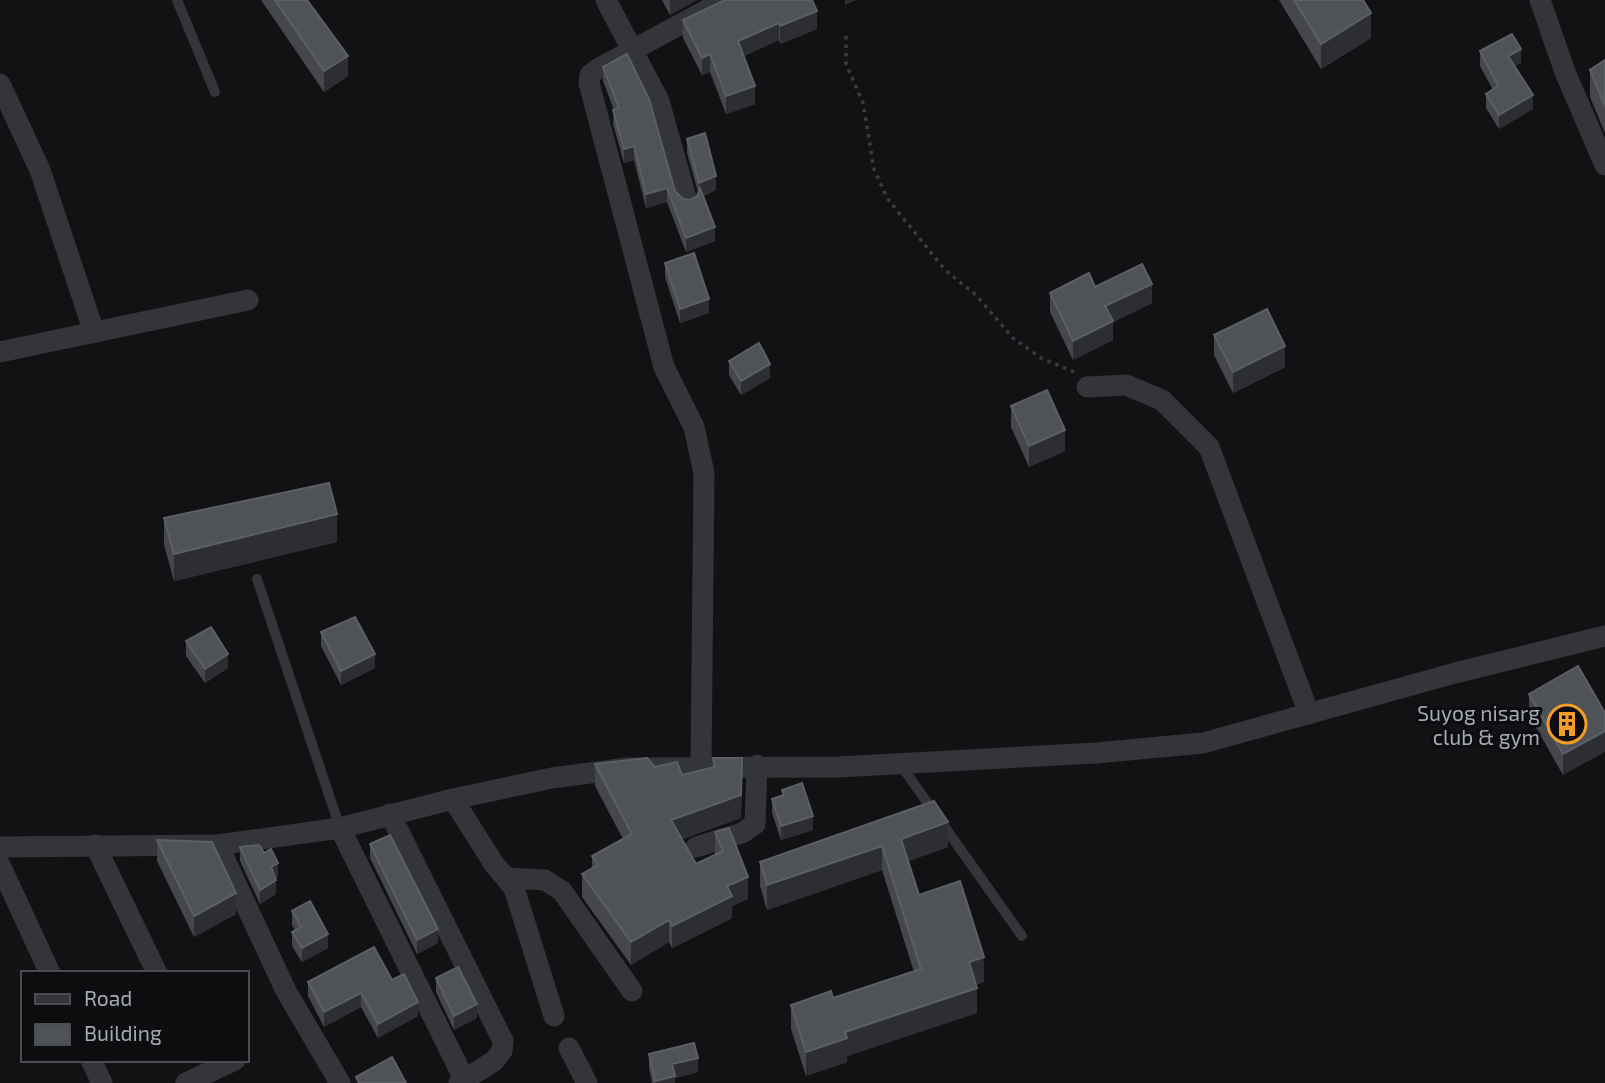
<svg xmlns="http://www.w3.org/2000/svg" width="1605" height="1083" viewBox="0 0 1605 1083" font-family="'Exo 2',sans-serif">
<rect width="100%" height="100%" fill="#121214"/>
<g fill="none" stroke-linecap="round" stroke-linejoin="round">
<polyline stroke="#393c40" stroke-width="3.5" stroke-dasharray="3.5 5" stroke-linecap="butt" points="846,36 846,64 863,103 874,169 887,198 945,270 976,295 1013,338 1041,358 1074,372"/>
<g stroke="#333539" stroke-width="10">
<polyline points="177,0 215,92"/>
<polyline points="257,579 340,828"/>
<polyline points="900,764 1022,936"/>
</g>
<g stroke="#333539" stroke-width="21">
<polyline points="606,0 659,101 687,201"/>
<polyline points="1540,0 1565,72 1605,165"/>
<polyline points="0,84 40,170 94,332"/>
<polyline points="0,352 248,300"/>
<polyline points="1087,387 1126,385 1162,400 1209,447 1309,714"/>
<polyline points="701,766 704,473 694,427 664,367 589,83 590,75 596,70 725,0"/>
<polyline points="453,799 494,864 514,888 554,1016"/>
<polyline points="390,814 503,1041 502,1051 494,1061 459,1083"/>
<polyline points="95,845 157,973"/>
<polyline points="218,845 286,991 340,1083"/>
<polyline points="0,847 218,845 340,828"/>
<polyline points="696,847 742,833 755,824 757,765"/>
<polyline points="0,865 50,973"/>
<polyline points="507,878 545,880 562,891 632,991"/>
<polyline points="569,1048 587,1083"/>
<polyline points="91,1060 102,1083"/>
<polyline points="186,1083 235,1060"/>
<polyline points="466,1083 340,828 453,799 552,778 627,768 838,767 1096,753 1203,743 1455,673 1605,636"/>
</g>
</g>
<g fill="#45474c">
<polygon points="261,0 307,0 348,76 324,92"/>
<polygon points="662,0 697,0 670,15"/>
<polygon points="725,0 817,29 780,44 779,40 744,56 755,104 726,114 710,72 702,75 683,38 683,20"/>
<polygon points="1279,0 1363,0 1371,38 1321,69"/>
<polygon points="1480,51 1521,63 1515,66 1533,109 1499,129 1486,108 1486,94 1493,90 1480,66"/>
<polygon points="1605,60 1605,133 1590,97 1590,70"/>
<polygon points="603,67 675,191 683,199 690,200 697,196 698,192 687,153 687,139 716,190 703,196 715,241 686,252 667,202 646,208 634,160 624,163 613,124 614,110 603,81"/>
<polygon points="665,263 709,313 680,323 665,277"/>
<polygon points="1095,287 1152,303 1113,322 1113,340 1073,360 1050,312 1050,293"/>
<polygon points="1214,335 1285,367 1233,393 1214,355"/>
<polygon points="729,361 770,378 741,395 729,375"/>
<polygon points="1011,406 1065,451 1029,467 1011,427"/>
<polygon points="164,518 337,542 174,581 164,545"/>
<polygon points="321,632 375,668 341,685 321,646"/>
<polygon points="186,641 228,668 205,683 186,656"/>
<polygon points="1578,666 1563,775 1529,715 1529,694"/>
<polygon points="713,758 742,781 741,818 682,839 696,864 715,854 715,832 748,899 732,906 732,918 672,948 669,942 631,965 582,897 582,874 592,868 592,856 623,839 595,786 595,764 655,767 682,775 713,767"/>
<polygon points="782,790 813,830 781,840 772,813 772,799 782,796"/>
<polygon points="934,801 948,847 908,861 919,895 984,982 976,984 977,1013 847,1056 847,1062 806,1076 791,1029 791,1005 833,998 914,972 882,870 767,910 760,886 760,862"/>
<polygon points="157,840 236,914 194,937 157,861"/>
<polygon points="370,844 438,943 417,954 370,858"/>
<polygon points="240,847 278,877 276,878 276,894 260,904 240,861"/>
<polygon points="292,911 328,948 302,962 292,946 292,932 295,930 292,925"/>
<polygon points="436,978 477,1018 454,1030 436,992"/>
<polygon points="392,980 418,1016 378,1038 361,1007 324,1027 308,996 308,982"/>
<polygon points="649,1054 698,1072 675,1078 675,1083 652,1083 649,1068"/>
</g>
<g fill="#2c2e31">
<polygon points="670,0 697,0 670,15"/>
<polygon points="845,0 856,0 845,5"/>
<polygon points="817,11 817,29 780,44 780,26"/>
<polygon points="1371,13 1371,38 1321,69 1321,44"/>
<polygon points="779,23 779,40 738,59 738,41"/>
<polygon points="1521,49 1521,63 1508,70 1508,56"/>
<polygon points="710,54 710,72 702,75 702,58"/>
<polygon points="348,56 348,76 324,92 324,71"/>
<polygon points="755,86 755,104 726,114 726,96"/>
<polygon points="1533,95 1533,109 1499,129 1499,115"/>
<polygon points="634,146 634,160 624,163 624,149"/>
<polygon points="716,176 716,190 699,197 699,183"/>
<polygon points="667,188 667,202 646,208 646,194"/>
<polygon points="715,227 715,241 686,252 686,238"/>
<polygon points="1152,284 1152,303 1113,322 1113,340 1073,360 1073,341 1105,306"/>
<polygon points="709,299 709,313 680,323 680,309"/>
<polygon points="1285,346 1285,367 1233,393 1233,372"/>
<polygon points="770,364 770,378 741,395 741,381"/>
<polygon points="1065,430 1065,451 1029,467 1029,446"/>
<polygon points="337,514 337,542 174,581 174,554"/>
<polygon points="228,654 228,668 205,683 205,669"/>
<polygon points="375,654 375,668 341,685 341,671"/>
<polygon points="1605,731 1605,752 1563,775 1563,754"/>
<polygon points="742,758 741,818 671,842 671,820"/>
<polygon points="813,816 813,830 781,840 781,826"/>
<polygon points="948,822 948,847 901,864 901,839"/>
<polygon points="882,846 882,870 767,910 767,885"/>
<polygon points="278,863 278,877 271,881 271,867"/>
<polygon points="748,877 748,899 732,906 732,918 672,948 672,926 727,886"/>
<polygon points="276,880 276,894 260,904 260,890"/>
<polygon points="236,893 236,914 194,937 194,916"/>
<polygon points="669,920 669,942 631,965 631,942"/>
<polygon points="438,929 438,943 417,954 417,940"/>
<polygon points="328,934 328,948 302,962 302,948"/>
<polygon points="984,957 984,982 969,987 969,962"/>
<polygon points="977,988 977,1013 847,1056 847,1062 806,1076 806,1052 845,1032"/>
<polygon points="361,993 361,1007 324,1027 324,1012"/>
<polygon points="418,1002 418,1016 378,1038 378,1024"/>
<polygon points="477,1004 477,1018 454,1030 454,1016"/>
<polygon points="698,1058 698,1072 675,1078 675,1083 655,1083 655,1081 672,1064"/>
</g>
<g fill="#4f5257" stroke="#5c6066" stroke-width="2">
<polygon points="275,0 307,0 348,56 324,71"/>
<polygon points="725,0 812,0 817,11 780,26 779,23 738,41 755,86 726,96 710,54 702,58 683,20"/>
<polygon points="1294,0 1363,0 1371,13 1321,44"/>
<polygon points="1512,34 1521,49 1508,56 1533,95 1499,115 1486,94 1498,86 1480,51"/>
<polygon points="627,54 649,99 675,191 683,199 690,200 697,196 700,188 715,227 686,238 667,188 646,194 634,146 624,149 613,110 619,108 603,67"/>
<polygon points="1605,60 1605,106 1590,70"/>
<polygon points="705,133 716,176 699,183 687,139"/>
<polygon points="694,253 709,299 680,309 665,263"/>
<polygon points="1142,264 1152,284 1105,306 1113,321 1073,341 1050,293 1089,273 1095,287"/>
<polygon points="1267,309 1285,346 1233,372 1214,335"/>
<polygon points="759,343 770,364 741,381 729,361"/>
<polygon points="1047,390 1065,430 1029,446 1011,406"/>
<polygon points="329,483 337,514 174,554 164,518"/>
<polygon points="355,617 375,654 341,671 321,632"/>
<polygon points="211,627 228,654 205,669 186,641"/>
<polygon points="1578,666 1605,713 1605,731 1563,754 1529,694"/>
<polygon points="647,758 655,767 677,762 682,775 715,767 713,758 742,758 741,795 671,820 696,864 723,851 715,832 729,828 748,877 727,886 732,896 672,926 669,920 631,942 582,874 598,865 592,856 632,834 595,764"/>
<polygon points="802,783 813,816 781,826 772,799 784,795 782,790"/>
<polygon points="934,801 948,822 901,839 919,895 960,881 984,957 969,962 977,988 845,1032 847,1038 806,1052 791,1005 831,991 833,998 921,969 882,846 767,885 760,862"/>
<polygon points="390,835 438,929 417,940 370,844"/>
<polygon points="157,840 212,842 236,893 194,916"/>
<polygon points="259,845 264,853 271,849 278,863 271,867 276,880 260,890 240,847"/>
<polygon points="310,901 328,934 302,948 292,932 301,927 292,911"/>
<polygon points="374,947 392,980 404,974 418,1002 378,1024 361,993 324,1012 308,982"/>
<polygon points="458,967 477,1004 454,1016 436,978"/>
<polygon points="694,1043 698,1058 672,1064 675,1076 655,1081 649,1054"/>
<polygon points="392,1057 406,1083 359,1083 356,1077"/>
</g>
<defs>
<symbol id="building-ring" viewBox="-11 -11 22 22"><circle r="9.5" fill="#0d0d0f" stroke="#f59b29" stroke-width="1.5"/><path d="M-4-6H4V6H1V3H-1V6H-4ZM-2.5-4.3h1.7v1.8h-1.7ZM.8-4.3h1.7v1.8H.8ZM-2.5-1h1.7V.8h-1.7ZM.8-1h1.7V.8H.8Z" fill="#f59b29"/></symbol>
</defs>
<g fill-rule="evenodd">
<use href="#building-ring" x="1545" y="702" width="44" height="44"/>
</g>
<g text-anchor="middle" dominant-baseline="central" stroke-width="6" stroke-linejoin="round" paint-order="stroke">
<g font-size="21" fill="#a3aab5" stroke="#0d0d0f" text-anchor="end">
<text x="1540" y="712">Suyog nisarg<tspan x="1540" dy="24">club &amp; gym</tspan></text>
</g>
</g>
<rect x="21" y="971" width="228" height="91" fill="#0d0d0f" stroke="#494c51" stroke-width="2"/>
<rect x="35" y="994" width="35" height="10" fill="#333539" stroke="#494c51" stroke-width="2"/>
<text x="84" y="1006" font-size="21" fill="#a3aab5">Road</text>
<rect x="35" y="1024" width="35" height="21" fill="#4f5257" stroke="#494c51" stroke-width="2"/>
<text x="84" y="1041" font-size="21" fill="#a3aab5">Building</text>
</svg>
